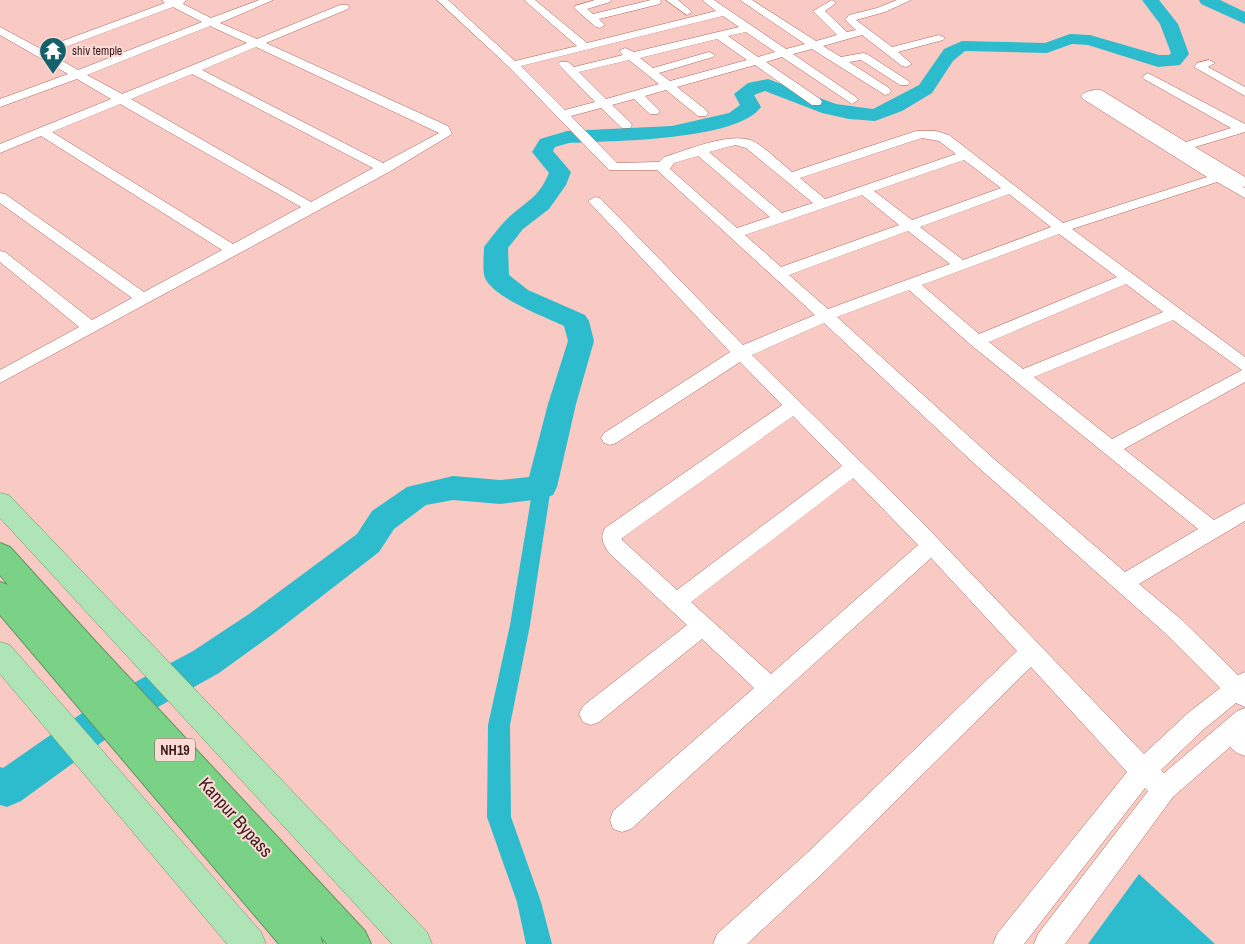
<svg xmlns="http://www.w3.org/2000/svg" width="1245" height="944" viewBox="0 0 1245 944" font-family="'Archivo Narrow',sans-serif">
<rect width="100%" height="100%" fill="#f9cac3"/>
<polygon fill="#2dbccd" points="1139,874 1215,944 1088,944"/>
<g fill="none" stroke-linecap="round" stroke-linejoin="round">
<polygon fill="#2dbccd" fill-rule="evenodd" points="542,480 548,482 551,487 530,625 510,725 511,817 541,902 552,944 526,944 517,902 487,817 488,725 510,625 533,487 536,482"/>
<g fill="#2dbccd" fill-rule="evenodd">
<path d="M1142 0H1159L1178 24 1189 54 1180 65 1158 67 1088 45 1072 44 1047 53 965 51 953 61 932 93 902 111 875 121 849 119 822 113 765 91 754 95 761 107C737 141 609 141 569 143L555 147 553 151 571 172 566 185 549 209 523 229 508 248 509 275 528 290 585 315 589 321 594 341 576 404 557 487 553 495 542 499 500 504 453 500 426 505 394 529 379 552 273 634 219 673 124 726 21 801 7 807 0 805V767L3 768 98 702 193 651 249 614 357 534 372 511 407 487 453 476 500 480 529 477 548 404 568 341 564 326C545 317 494 298 485 278 482 270 484 256 484 247 491 238 499 227 507 219 526 201 538 199 549 173L532 152 540 139 567 131 672 126 729 113 740 105 734 94 748 83 768 79 836 104 873 109 919 85 944 49 962 41 1045 43 1070 34 1090 35 1159 55H1169L1171 53 1160 24Z"/>
<polygon points="1199,0 1220,0 1245,12 1245,24 1201,4"/>
</g>
<defs>
<g id="minor">
<path d="M162 0H186L183 4 211 18 259 0H273L220 23 257 39 340 5H348L349 7 348 9 266 43 448 126 452 134 389 172 0 383V370L79 327 0 262V251L5 252 92 320 132 298 0 203V193L5 194 144 292 222 250 41 136 0 153V144L111 99 77 79 0 107V99L68 74 0 35V27L41 49 165 3ZM173 7 202 22 78 70 49 53ZM210 26 247 43 122 94 87 75ZM256 47 439 133 383 163 202 70ZM192 74 373 168 311 202 131 99ZM120 104 301 207 233 244 52 132Z"/>
<path d="M437 0H448L515 61 577 46 524 0H535L587 43 716 11 702 0H714L786 49 805 44 740 0H752L816 41 837 35 813 11 832 0 836 3 825 11 847 32 856 30 845 20 849 15 877 8 897 0H911L885 12 856 20 892 47 939 35 945 38 943 40 898 52 912 64 906 67 902 66 862 35 823 46 841 57 863 53 867 54 910 82 908 85H900L861 60 849 62 889 88 891 91 889 94 885 95 812 49 793 54 856 97 858 100 852 104 782 57 766 62 820 99 822 102 820 105H812L755 65 677 87 706 110 708 113 706 116H698L666 90 645 96 660 111 658 114H650L634 99 612 105 630 122 632 125 630 128H622L601 108 571 116 617 163 659 162 664 157C688 150 733 130 755 142 768 150 780 162 792 172L916 131H936L949 135 1063 223 1207 177 1083 99 1081 96C1085 91 1095 89 1101 90L1186 142 1231 128 1144 79 1142 77 1148 73 1245 124V132L1195 147 1245 177V187L1242 186 1245 188V198L1217 182 1072 229 1245 357V382L1124 449 1214 520 1245 503V521L1139 584 1181 619 1238 675 1245 672V707L1236 703 1204 729 1161 770 1164 773 1237 711 1245 708V756L1237 753 1230 747 1173 797 1065 944H1034L1038 934 1148 791 1145 788 1024 944H993L997 934 1127 772 1031 667 825 871 747 944H713L717 934 807 853 1017 651 931 558 631 829 622 832 613 829 610 820 613 811 754 688 702 639 599 722 591 725 583 722 579 714 583 706 687 625 611 555C604 546 599 539 605 528L782 405 740 362 616 443 610 445 604 443 601 438 604 433 730 352 588 201 595 197 600 198 743 345 815 315 657 170H609L509 67ZM723 16 739 27 634 52 625 48 619 51 623 55 574 67 568 62H560L558 64 560 66 595 102 565 110 521 66ZM746 32 775 52 758 57 728 36ZM717 39 747 60 670 81 659 73 713 57 715 55 709 52 653 68 640 58ZM629 60 659 84 606 99 579 72ZM922 138 939 141 956 154 825 199 800 178ZM735 145 746 148 813 203 782 213 709 152ZM698 156 770 217 737 228 670 169 674 163ZM964 160 1001 188 912 220 874 191ZM1009 194 1051 227 963 260 920 227ZM862 195 899 225 781 267 745 235ZM908 231 950 264 828 309 789 275ZM1059 234 1117 277 979 334 922 285ZM1126 284 1163 312 1023 369 989 342ZM909 290 971 345 1198 529 1125 572 993 458 837 317ZM1173 320 1242 370 1112 439 1034 377ZM824 323 979 468 1165 633 1220 688 1188 713 1144 754 920 520 752 355ZM793 416 842 466 677 590 622 540V538ZM853 478 918 545 771 674 691 602Z"/>
<polygon points="595,0 611,0 610,2 587,9 593,14 651,0 660,0 661,2 660,4 599,19 605,25 600,28 596,27 574,8 575,6"/>
<polygon points="666,0 678,0 692,12 687,15"/>
<polygon points="1209,60 1215,63 1208,67 1245,87 1245,96 1194,67 1197,63"/>
</g>
<g id="major">
<polygon points="0,493 9,495 427,932 432,944 392,944 0,518"/>
<polygon points="0,642 10,645 261,932 266,944 227,944 0,674"/>
</g>
<polygon id="highway" points="0,543 10,547 96,642 365,931 371,944 327,944 320,936 323,944 279,944 0,615 0,582 8,585 0,575"/>
</defs>
<use href="#minor" stroke="#ab665e" stroke-width="1"/>
<use href="#major" stroke="#639361" stroke-width="1"/>
<use href="#highway" stroke="#639361" stroke-width="2"/>
<use href="#minor" fill="#fff" fill-rule="evenodd"/>
<use href="#major" fill="#afe4b6" fill-rule="evenodd"/>
<use href="#highway" fill="#79d286" fill-rule="evenodd"/>
</g>
<defs>
<symbol id="temple-pin" viewBox="-11 -11 22 30"><path d="M0 17L-7.5 6A9.5 9.5 0 1 1 7.5 6Z" fill="#13616b" stroke="#fcdbd7"/><path d="M0-6L5-2H3V0L6.5 2.5H4V6H1.5V3h-3V6H-4V2.5H-6.5L-3 0V-2H-5Z" fill="#fff"/></symbol>
</defs>
<g fill-rule="evenodd">
<use href="#temple-pin" x="37" y="35" width="32" height="43"/>
</g>
<g text-anchor="middle" dominant-baseline="central" stroke-width="4" stroke-linejoin="round" paint-order="stroke">
<g font-size="12" fill="#3b1e1b" stroke="#fcdbd7" text-anchor="start">
<text x="72" y="51">shiv temple</text>
</g>
<rect fill="#fcdbd7" stroke="#755753" stroke-width="1" x="155" y="738.5" width="40" height="23" rx="4"/>
<g font-size="14" font-weight="bold" fill="#3b1e1b">
<text x="175" y="750">NH19</text>
</g>
<g font-size="18" fill="#3b1e1b" stroke="#fcdbd7">
<text transform="translate(236 817) rotate(48)">Kanpur Bypass</text>
</g>
</g>
</svg>
